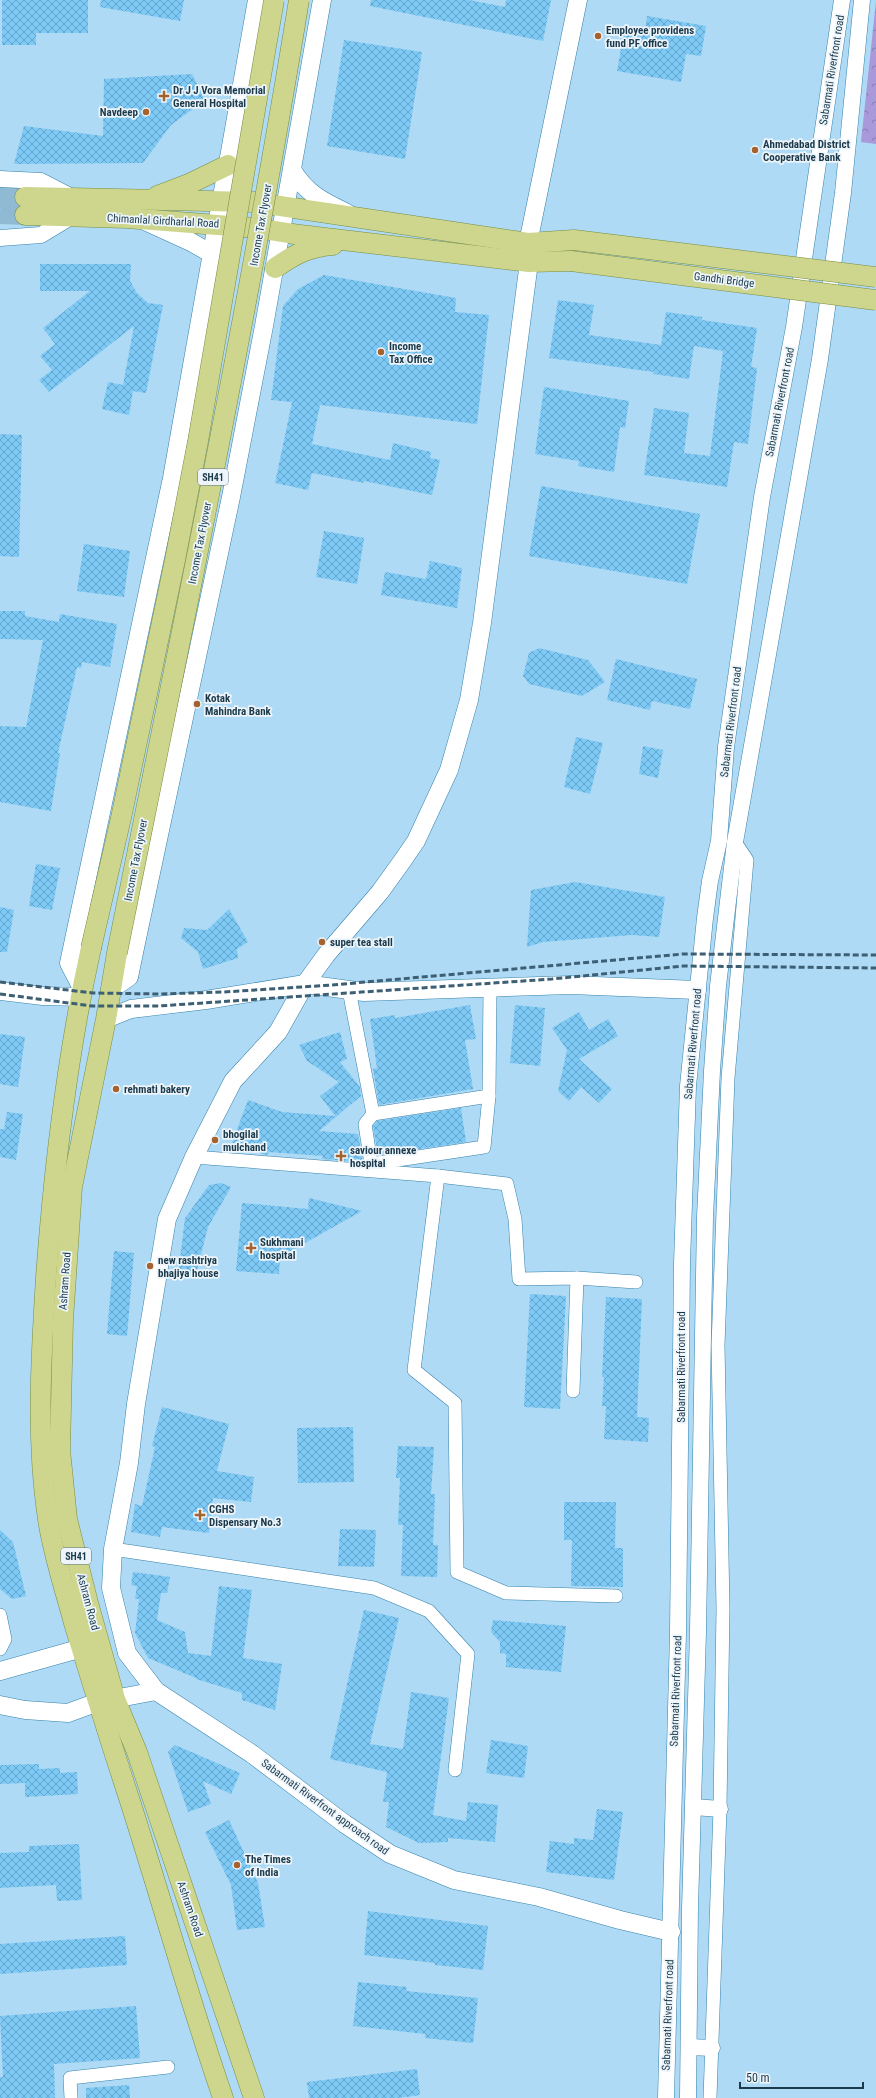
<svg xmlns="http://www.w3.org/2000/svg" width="876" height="2098" viewBox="0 0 876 2098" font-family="'Roboto Condensed',sans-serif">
<defs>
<pattern id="park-crowns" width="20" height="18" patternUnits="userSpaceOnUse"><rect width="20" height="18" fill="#a998da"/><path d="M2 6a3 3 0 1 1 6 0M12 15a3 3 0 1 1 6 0" fill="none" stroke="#897db3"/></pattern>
<pattern id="building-cross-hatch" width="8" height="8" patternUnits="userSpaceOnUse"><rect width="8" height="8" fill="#7ecaf6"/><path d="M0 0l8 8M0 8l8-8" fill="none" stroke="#66a5c9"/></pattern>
</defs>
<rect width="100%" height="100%" fill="#aedaf5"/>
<polygon fill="url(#park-crowns)" points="876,1 876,144 861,142"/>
<g fill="url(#building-cross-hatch)">
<polygon points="2,0 88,0 88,33 36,33 36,45 2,45"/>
<polygon points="101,0 184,0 180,21 100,7"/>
<polygon points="371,0 469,0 505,7 506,0 551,0 543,41 370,6"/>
<polygon points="647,16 706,26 701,56 686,54 681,82 617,71 625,26 645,30"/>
<polygon points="344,40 422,52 405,159 327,146"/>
<polygon points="192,74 205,100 171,125 143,163 14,164 24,126 103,136 104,79"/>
<polygon points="40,264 131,264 130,281 137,293 148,303 163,305 146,393 133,391 129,415 102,409 108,382 123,385 134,326 49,392 39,380 52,370 40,356 55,344 43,328 90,291 40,291"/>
<polygon points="324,275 456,298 455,312 489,315 477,424 320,405 312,444 390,460 393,443 431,452 430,458 440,460 432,495 364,481 364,483 312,473 308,490 275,483 292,402 271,400 283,306 298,289"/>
<polygon points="558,300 594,305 589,335 661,345 666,312 702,317 702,320 757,328 751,367 757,368 748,444 734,442 727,487 644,475 654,408 689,413 684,453 710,456 723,351 694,346 689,379 653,374 654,372 549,358"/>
<polygon points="544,387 629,401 625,428 620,427 614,472 578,466 579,461 535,454"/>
<polygon points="0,434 22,435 19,557 0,556"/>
<polygon points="541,486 700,514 687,584 529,556"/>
<polygon points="324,531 364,538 357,584 316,577"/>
<polygon points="84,544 130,551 124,597 77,591"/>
<polygon points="430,561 462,568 457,608 381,595 385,572 426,579"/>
<polygon points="0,611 25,611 25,616 59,622 60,614 117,624 110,667 82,662 81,668 77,667 58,753 60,753 51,811 0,802 0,726 26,727 43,640 0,639"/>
<polygon points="539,648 588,660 605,682 582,696 529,684 523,676 529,653"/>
<polygon points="616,659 697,679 690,709 652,701 650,710 607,700"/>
<polygon points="576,737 603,743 590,794 564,787"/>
<polygon points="643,746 663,750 658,778 639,774"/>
<polygon points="36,864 60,868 52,910 29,906"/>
<polygon points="575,882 665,897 659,937 632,935 543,942 527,947 531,890"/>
<polygon points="0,907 14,910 7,952 0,952"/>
<polygon points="229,909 248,942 237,949 238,958 203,969 198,952 181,938 184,928 207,930"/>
<polygon points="470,1005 476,1039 465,1040 473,1089 379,1105 373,1069 377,1068 370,1019 395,1015 395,1018"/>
<polygon points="515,1005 545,1008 540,1066 510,1063"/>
<polygon points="579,1012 589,1030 608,1019 618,1036 579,1059 612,1089 599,1103 581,1087 569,1101 558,1091 567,1050 552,1028"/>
<polygon points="340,1032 347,1059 340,1062 360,1087 361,1096 319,1131 358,1134 363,1162 322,1159 323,1156 269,1152 268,1155 266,1155 232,1143 248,1100 282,1112 335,1116 320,1096 339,1082 307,1061 299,1045"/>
<polygon points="0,1034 25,1037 18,1087 0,1084"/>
<polygon points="461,1108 466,1142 378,1155 373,1126 377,1121"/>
<polygon points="7,1112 23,1114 16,1160 0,1157 0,1129 4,1129"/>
<polygon points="221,1183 231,1187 208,1227 195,1278 178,1275 185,1218 209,1185"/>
<polygon points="309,1198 362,1211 280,1257 279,1274 236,1271 242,1203 308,1209"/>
<polygon points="114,1251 134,1253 127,1336 107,1334"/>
<polygon points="530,1294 566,1296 560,1409 524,1407"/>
<polygon points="606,1297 642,1299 637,1417 649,1418 648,1442 604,1439 606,1406 602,1406 604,1377 602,1377"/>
<polygon points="162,1407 229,1424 217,1471 254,1477 251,1502 213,1498 209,1533 162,1527 160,1537 131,1532 135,1504 142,1506 155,1447 152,1446"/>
<polygon points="353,1427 354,1482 298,1483 297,1428"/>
<polygon points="398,1446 434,1447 431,1494 435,1494 433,1545 438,1545 437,1577 401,1576 403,1525 398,1525 400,1478 396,1478"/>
<polygon points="564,1502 616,1502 615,1548 623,1548 623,1587 571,1586 572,1540 564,1540"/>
<polygon points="340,1529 376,1530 374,1567 338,1566"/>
<polygon points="0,1530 13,1542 26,1596 12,1599 0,1589"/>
<polygon points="133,1572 170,1577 167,1593 161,1593 157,1620 185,1632 188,1653 211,1656 219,1586 252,1590 243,1658 282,1664 275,1710 242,1700 242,1693 196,1679 196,1678 148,1658 135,1633 139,1599 135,1599 137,1586 131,1585"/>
<polygon points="364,1610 399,1618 370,1744 403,1749 411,1692 449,1698 433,1815 466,1821 468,1802 498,1805 495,1842 448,1838 448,1842 419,1843 386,1827 389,1802 383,1802 387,1772 330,1759"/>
<polygon points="493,1620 566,1626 561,1672 506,1667 506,1654 500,1653 500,1642 491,1632"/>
<polygon points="491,1740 528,1746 524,1778 486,1773"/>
<polygon points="175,1745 240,1773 231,1794 203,1781 211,1804 188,1812 168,1752"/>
<polygon points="39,1764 39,1769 60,1768 60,1773 77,1772 78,1794 25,1797 25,1783 0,1784 0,1765"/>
<polygon points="597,1809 623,1812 614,1880 546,1872 550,1841 574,1844 574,1838 593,1840"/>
<polygon points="229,1820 258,1883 265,1927 237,1930 231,1885 205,1832"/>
<polygon points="79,1844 82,1900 57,1901 56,1885 0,1888 0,1853 29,1852 29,1846"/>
<polygon points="368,1911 488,1926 483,1970 435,1965 435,1963 364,1955"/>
<polygon points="125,1936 127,1965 0,1974 0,1944"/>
<polygon points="358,1982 407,1987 406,1991 478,1998 473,2043 425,2038 425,2034 353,2026"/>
<polygon points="136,2006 140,2058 54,2064 55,2098 0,2098 0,2077 3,2077 0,2016"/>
<polygon points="417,2069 420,2095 399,2098 309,2098 307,2082"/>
<polygon points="129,2085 130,2098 86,2098 86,2088"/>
</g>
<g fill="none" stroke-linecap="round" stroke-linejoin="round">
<g stroke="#90bad3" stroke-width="20" stroke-dasharray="20 10" stroke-linecap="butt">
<polyline points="0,197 25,197"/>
<polyline points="0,214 25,215"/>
</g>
<defs>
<g id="minor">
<polyline points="349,990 373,1114 365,1124 371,1164 484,1147 489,1096 490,988"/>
<polyline points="373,1114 489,1096"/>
<polyline points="194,1157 438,1176 414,1370 455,1403 457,1572 506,1593 616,1596"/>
<polyline points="438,1176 507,1184 515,1219 519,1279 577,1278 636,1282"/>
<polyline points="573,1391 577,1278"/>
<polyline points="113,1549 374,1588 429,1611 468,1654 455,1770"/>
<polyline points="0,1615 5,1639 0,1649"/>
<polyline points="71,2098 70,2078 168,2067"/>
<polyline points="710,2098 720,1809 723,1608 718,1345 728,1078 747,860 735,842"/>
</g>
<g id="tertiary">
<polyline points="0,179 41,181 72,197"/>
<polyline points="0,238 41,235 69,218"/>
<polyline points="694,1807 720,1809"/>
<polyline points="689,2047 712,2048"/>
<polyline points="666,2098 678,1632 682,1263 688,1086 705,918 710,881 719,841 726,747 762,497 794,327 842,0"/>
<polyline points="688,2098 690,1908 698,1631 705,1217 712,1071 718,986 735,842 820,359 843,193 862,0"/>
</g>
<g id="secondary">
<path d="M292 170C307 194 322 201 347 213"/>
<polyline points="145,221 191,242 212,254"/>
<polyline points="528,243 578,0"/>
<polyline points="529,262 482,623 469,700 449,770 416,841 403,860 380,892 326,955 305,984 278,1032 233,1081 194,1157 167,1219 136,1404 129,1463 113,1549 111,1588 127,1653 156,1691 252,1754 345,1824 390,1854 454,1880 539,1897 620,1920 671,1932"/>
<polyline points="82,988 69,963 172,478 257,0"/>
<polyline points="110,990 129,977 136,943 231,497 264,326 322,0"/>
<polyline points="0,991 43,996 81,997"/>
<polyline points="106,1019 131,1009 206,1000 305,984 364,992 570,985 697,990"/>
<polyline points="0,1671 82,1648 94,1642"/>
<polyline points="0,1705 25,1710 68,1713 98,1702 156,1691"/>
</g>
<g id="primary">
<polyline points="157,196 191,183 228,165"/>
<polyline points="25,197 253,202 528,243 574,240"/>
<polyline points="25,215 127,218 257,228 300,235 529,262 571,261"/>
<path d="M275 268C295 254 308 247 333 245"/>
<path d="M91 948C67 1056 54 1167 46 1277 41 1357 36 1439 48 1519 53 1554 65 1589 74 1623 92 1682 110 1740 129 1798 161 1898 189 1999 223 2098"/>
<polyline points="117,953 106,1019 72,1187 63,1320 60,1450 67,1519 88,1603 115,1699 137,1752 254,2098"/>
</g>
</defs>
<use href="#minor" stroke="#3582ab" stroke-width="14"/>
<use href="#tertiary" stroke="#3582ab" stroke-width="17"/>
<use href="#secondary" stroke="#3582ab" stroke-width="19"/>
<use href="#primary" stroke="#788d44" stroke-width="21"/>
<use href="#minor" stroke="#fff" stroke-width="13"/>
<use href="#tertiary" stroke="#fff" stroke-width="16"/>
<use href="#secondary" stroke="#fff" stroke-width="18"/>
<use href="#primary" stroke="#cdd68c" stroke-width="20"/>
<g stroke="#3d5f74" stroke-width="3" stroke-dasharray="6 3" stroke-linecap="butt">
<polyline points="0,982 93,993 159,994 224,992 332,985 683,954 876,955"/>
<polyline points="0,994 92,1006 159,1006 552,979 683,966 876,968"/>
</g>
<defs>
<g id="primary-bridge">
<polyline points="574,240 876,277"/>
<polyline points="571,261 876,300"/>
<polyline points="91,948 121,818 175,560 198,441 274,0"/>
<path d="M117 953C181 636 247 319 299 0"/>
</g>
</defs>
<use href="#primary-bridge" stroke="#788d44" stroke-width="21" stroke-linecap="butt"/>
<use href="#primary-bridge" stroke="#cdd68c" stroke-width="20"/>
</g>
<g fill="#a4622f" stroke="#eef5fa" stroke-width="1.5">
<circle cx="598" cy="36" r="4"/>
<path d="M162 90h4v4h4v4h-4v4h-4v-4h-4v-4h4z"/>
<circle cx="146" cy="112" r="4"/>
<circle cx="755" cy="150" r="4"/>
<circle cx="381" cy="352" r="4"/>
<circle cx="197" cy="704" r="4"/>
<circle cx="322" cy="942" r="4"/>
<circle cx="116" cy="1089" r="4"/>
<circle cx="215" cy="1140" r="4"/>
<path d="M339 1150h4v4h4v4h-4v4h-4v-4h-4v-4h4z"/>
<path d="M249 1242h4v4h4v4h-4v4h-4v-4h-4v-4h4z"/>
<circle cx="150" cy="1266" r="4"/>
<path d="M198 1509h4v4h4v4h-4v4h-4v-4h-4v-4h4z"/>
<circle cx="237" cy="1865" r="4"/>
</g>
<g text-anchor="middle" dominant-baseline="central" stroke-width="3.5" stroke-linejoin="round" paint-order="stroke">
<g fill="#eef5fa" stroke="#5a7280" stroke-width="1">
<rect x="198" y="469" width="30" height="16" rx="3"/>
<rect x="61" y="1548" width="30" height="16" rx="3"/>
</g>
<g font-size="10" font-weight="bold" fill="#1a3a4c">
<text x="213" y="477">SH41</text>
<text x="76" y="1556">SH41</text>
</g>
<g font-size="11" font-weight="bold" fill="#1a3a4c" stroke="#eef5fa" text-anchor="start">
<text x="606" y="30">Employee providens<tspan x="606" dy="13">fund PF office</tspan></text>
<text x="173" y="90">Dr J J Vora Memorial<tspan x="173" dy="13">General Hospital</tspan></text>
<text x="138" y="112" text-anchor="end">Navdeep</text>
<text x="763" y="144">Ahmedabad District<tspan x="763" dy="13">Cooperative Bank</tspan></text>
<text x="389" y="346">Income<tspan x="389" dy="13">Tax Office</tspan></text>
<text x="205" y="698">Kotak<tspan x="205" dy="13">Mahindra Bank</tspan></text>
<text x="330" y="942">super tea stall</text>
<text x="124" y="1089">rehmati bakery</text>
<text x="223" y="1134">bhogilal<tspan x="223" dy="13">mulchand</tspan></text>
<text x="350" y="1150">saviour annexe<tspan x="350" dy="13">hospital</tspan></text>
<text x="260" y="1242">Sukhmani<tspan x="260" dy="13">hospital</tspan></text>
<text x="158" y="1260">new rashtriya<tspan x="158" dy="13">bhajiya house</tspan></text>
<text x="209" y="1509">CGHS<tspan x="209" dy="13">Dispensary No.3</tspan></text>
<text x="245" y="1859">The Times<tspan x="245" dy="13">of India</tspan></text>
</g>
<g font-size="11" fill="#1a3a4c" stroke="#eef5fa">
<text transform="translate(832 70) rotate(-81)">Sabarmati Riverfront road</text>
<text transform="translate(163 221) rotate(3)">Chimanlal Girdharlal Road</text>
<text transform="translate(261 225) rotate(-80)">Income Tax Flyover</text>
<text transform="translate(724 280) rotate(7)">Gandhi Bridge</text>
<text transform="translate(780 402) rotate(-79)">Sabarmati Riverfront road</text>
<text transform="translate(200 543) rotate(-79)">Income Tax Flyover</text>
<text transform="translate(731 722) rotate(-83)">Sabarmati Riverfront road</text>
<text transform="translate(136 860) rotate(-79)">Income Tax Flyover</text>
<text transform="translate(693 1044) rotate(-85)">Sabarmati Riverfront road</text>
<text transform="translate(65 1281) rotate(-86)">Ashram Road</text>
<text transform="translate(681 1367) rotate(-90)">Sabarmati Riverfront road</text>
<text transform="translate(88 1602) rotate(75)">Ashram Road</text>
<text transform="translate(676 1691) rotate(-88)">Sabarmati Riverfront road</text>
<text transform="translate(325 1807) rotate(36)">Sabarmati Riverfront approach road</text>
<text transform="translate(190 1909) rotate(71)">Ashram Road</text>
<text transform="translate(668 2015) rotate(-88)">Sabarmati Riverfront road</text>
</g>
</g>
<path d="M740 2082v6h123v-6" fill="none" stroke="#1a3a4c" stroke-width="2"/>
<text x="746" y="2082" font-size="12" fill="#1a3a4c" stroke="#eef5fa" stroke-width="3" paint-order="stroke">50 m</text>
</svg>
